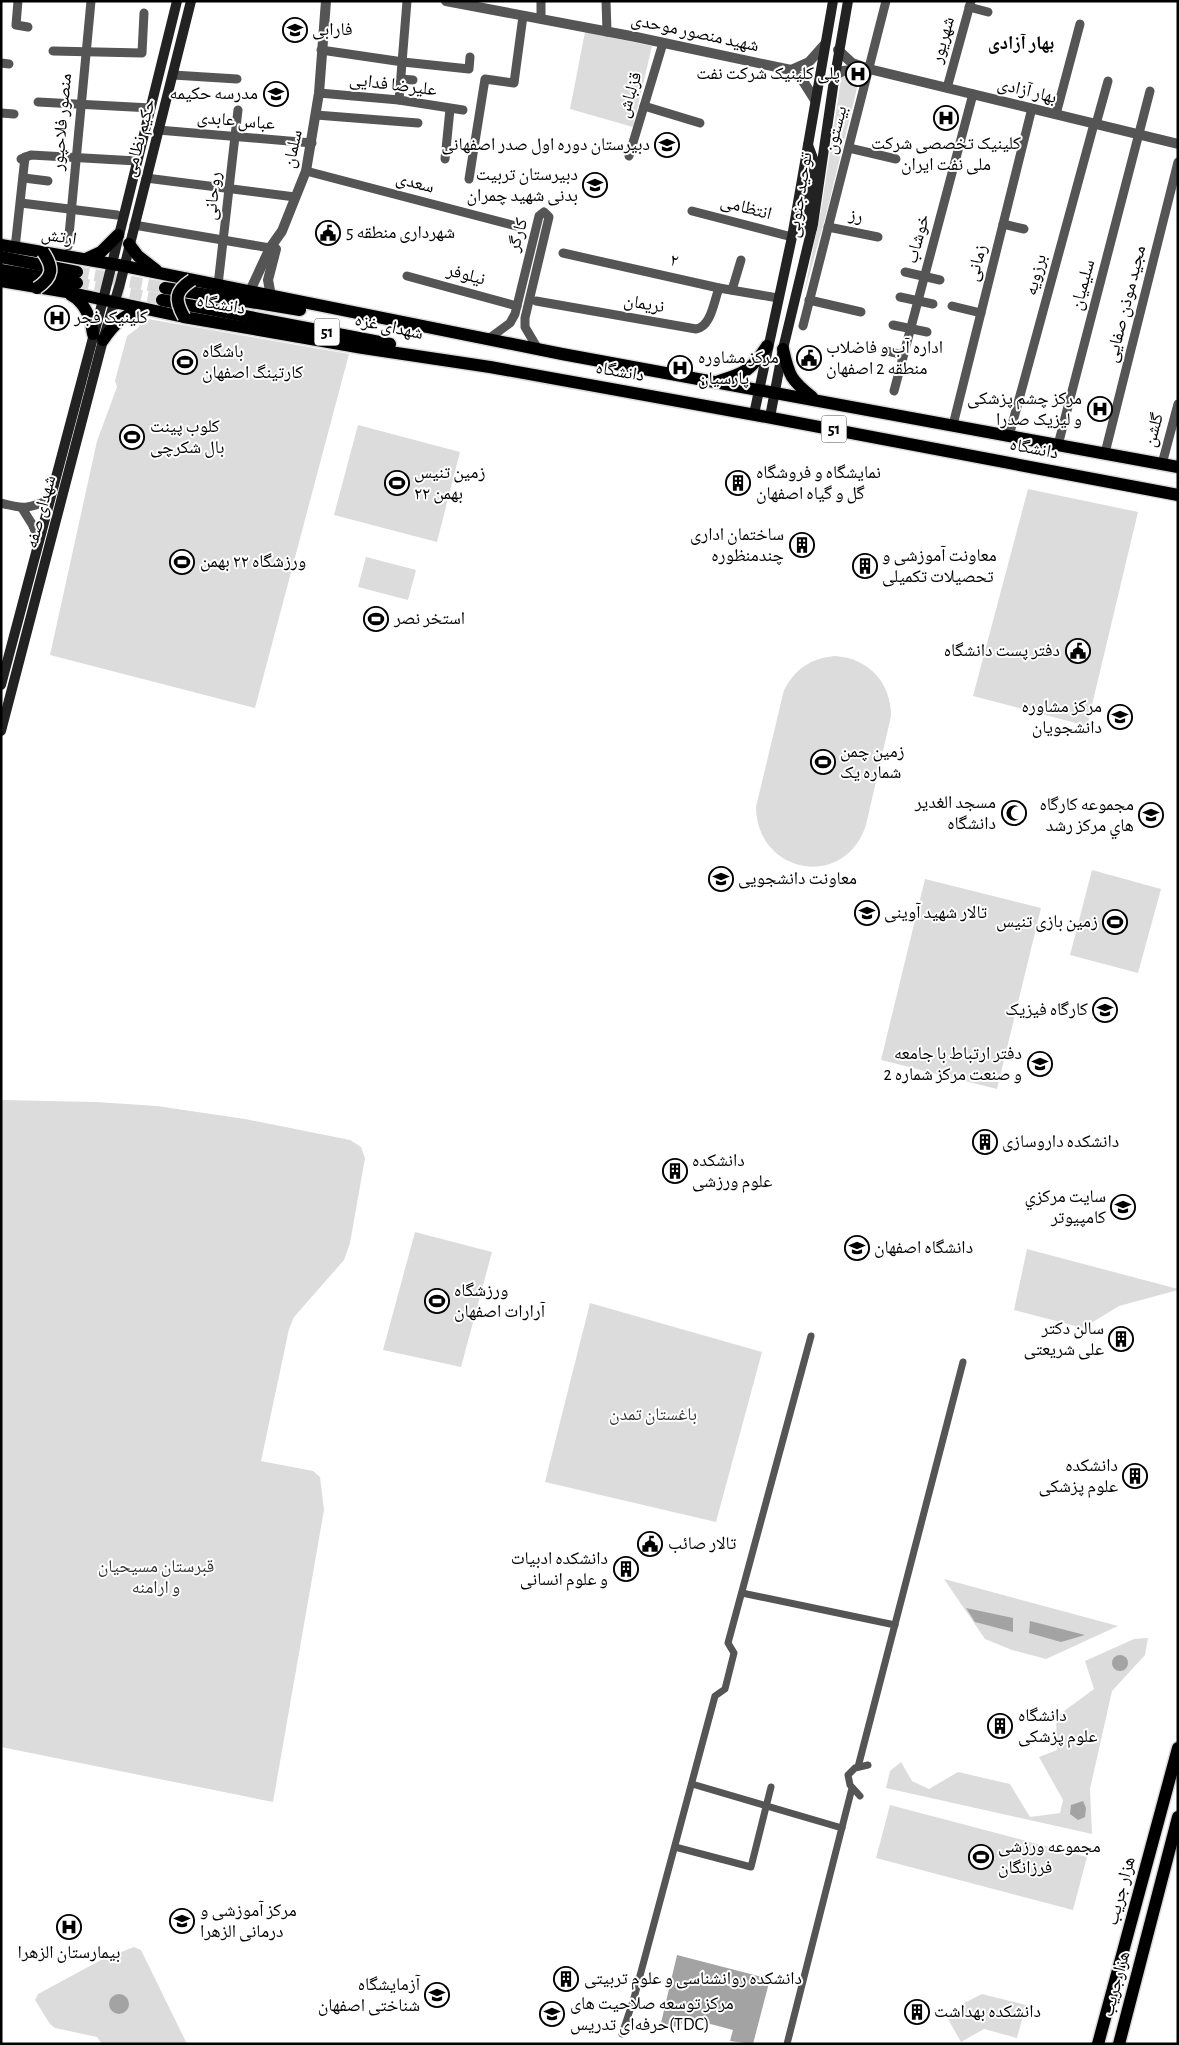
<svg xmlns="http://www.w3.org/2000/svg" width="1179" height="2045" viewBox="0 0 1179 2045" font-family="'Alegreya Sans','Noto Naskh Arabic',sans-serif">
<rect width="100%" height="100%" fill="#fff"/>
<g fill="#dcdcdc">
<polygon points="585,32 652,46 633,127 570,109"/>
<polygon points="854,74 859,80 826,215 803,298 821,210 841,79 844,75"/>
<polygon points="142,318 349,354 255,708 50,655 97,441 117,387 115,381 127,336 139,327"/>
<polygon points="358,425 460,452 437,542 334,515"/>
<polygon points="1028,489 1138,512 1087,726 973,696"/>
<polygon points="366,557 416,570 408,600 358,587"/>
<path d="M835 656C868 658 891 682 891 716L866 825C845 890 757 875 756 807L784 690C795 669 811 658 835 656Z"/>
<polygon points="1092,870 1161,889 1138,973 1070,955"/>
<polygon points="925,879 1041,908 997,1089 881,1060"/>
<polygon points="1,1100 96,1102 157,1106 245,1119 350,1140 361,1147 365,1158 350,1243 344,1260 294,1317 289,1329 261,1461 313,1471 320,1477 324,1510 273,1802 1,1747"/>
<polygon points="415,1232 492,1252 461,1367 383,1350"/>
<polygon points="1027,1249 1178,1289 1178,1290 1119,1306 1083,1328 1014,1310"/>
<polygon points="590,1303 762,1352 716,1522 545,1482"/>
<polygon points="944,1579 1118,1626 1046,1659 1012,1650 985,1639"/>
<polygon points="1148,1638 1145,1655 1112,1691 1090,1789 1092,1834 886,1788 890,1771 901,1762 912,1781 929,1789 958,1772 1010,1784 1030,1817 1060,1813 1063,1800 1039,1757 1057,1750 1056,1717 1094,1689 1085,1661 1134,1639"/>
<polygon points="890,1805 1087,1857 1073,1910 876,1858"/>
<polygon points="134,1947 141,1950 187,2044 102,2044 97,2037 55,2028 50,2024 35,2000 38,1994 101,1960"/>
<polygon points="982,1994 1026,2005 1017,2038 984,2029 961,2042 948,2019 965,2009 962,2004"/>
</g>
<g fill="#a3a3a3">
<polygon points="966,1608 1013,1618 1013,1632 975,1622"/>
<polygon points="1030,1621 1085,1635 1061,1642 1029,1633"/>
<circle cx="1120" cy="1663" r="8"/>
<polygon points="1083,1801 1086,1808 1085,1817 1078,1820 1070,1814 1071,1805"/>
<polygon points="677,1955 770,1979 753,2044 730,2041 733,2030 684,2017 680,2028 661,2023"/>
<circle cx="119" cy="2004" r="10"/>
</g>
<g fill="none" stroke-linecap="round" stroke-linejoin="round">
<g stroke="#d9d9d9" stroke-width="12" stroke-dasharray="12 6" stroke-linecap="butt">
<polyline points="77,272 165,288"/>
<polyline points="77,283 162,300"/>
</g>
<defs>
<g id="primary">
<polyline points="129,244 138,256 156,270"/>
<polyline points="1,245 124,266 562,354 1178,467"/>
<polyline points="1,257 77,272"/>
<polyline points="86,259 101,252 118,235"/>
<polyline points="1,270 77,283"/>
<polyline points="1,281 67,292 184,317 363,348 490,367 761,416 1178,495"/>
<polyline points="165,288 300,310"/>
<path d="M71 295C86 303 91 319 93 334"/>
<polyline points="162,300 390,344"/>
<path d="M103 340C114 324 125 313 144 309"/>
<path d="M783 349C789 376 791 380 812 397"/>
<path d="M719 381C746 373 751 370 767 346"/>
<polyline points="1098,2044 1178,1748"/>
<polyline points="1119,2044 1178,1817"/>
</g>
</defs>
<use href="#primary" stroke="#dbdbdb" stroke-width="15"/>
<g stroke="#555" stroke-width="7">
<polyline points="742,1593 895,1625"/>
<polyline points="858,1767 963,1362"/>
<polyline points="692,1784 842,1828"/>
<polyline points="860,1796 850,1785 848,1775 855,1768 868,1765"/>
<polyline points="675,1847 751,1867 771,1787"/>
<polyline points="622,2034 634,1998 715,1696 725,1689 734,1653 728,1643 811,1336"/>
<polyline points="787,2044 852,1788"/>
</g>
<g stroke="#555" stroke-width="9">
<polyline points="18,1 16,25 28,27"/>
<polyline points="606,1 607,32"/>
<polyline points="969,7 988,12"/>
<polyline points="541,19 541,1"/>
<polyline points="321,50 403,62 469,69 470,57"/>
<polyline points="53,51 142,53 144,13"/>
<polyline points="1,63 9,64"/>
<polyline points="173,75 237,79"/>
<polyline points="401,79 413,80"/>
<polyline points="947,88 971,1"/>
<polyline points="319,93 399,100 463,110"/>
<polyline points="399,100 407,1"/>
<polyline points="38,102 151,108"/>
<polyline points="644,106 700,123"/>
<polyline points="1,113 14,114"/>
<polyline points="1056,114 1080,24"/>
<polyline points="316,115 418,123"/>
<polyline points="1096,124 1108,81"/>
<polyline points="158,130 312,143"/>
<polyline points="849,148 896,159"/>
<polyline points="629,156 663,43"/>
<polyline points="21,159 31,155 137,161"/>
<polyline points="445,159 450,109"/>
<polyline points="306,171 516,226"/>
<polyline points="24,178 48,181"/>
<polyline points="146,178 295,197"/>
<polyline points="469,179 485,79 514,83 523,16"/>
<polyline points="21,203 117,215"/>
<polyline points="692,211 792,237"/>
<polyline points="1003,224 1024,229"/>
<polyline points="134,225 270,248"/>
<polyline points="828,227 878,237"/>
<polyline points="68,246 91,1"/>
<polyline points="15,248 25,157"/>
<polyline points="563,253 719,288 778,298"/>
<polyline points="905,272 940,280"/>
<polyline points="407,276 517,306"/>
<polyline points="218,285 238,110"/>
<polyline points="732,290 741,260"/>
<polyline points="900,297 933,304"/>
<polyline points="809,300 861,312"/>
<path d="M536 301 696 329C711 327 714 301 719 288"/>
<polyline points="952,306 981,313"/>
<polyline points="893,325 927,332"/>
<polyline points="803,326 886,1"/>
<polyline points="487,340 510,323 515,314 539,216 544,212 549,217 525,318 525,327 538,349"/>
<polyline points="887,351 903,355"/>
<polyline points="894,391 973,94"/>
<polyline points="953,425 1032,108"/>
<polyline points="1009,436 1094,124"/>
<polyline points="1058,445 1150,91"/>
<polyline points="1105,453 1178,162"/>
<polyline points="1162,464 1178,404"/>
<path d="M1 503C23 509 28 509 49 500"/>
<polyline points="22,508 32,524 39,540"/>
</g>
<g stroke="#555" stroke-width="10">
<polyline points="446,1 636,37 791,70"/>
<polyline points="838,50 852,63 869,69 1178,144"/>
<polyline points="791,70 809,62 825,44"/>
<polyline points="791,70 803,81 815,100"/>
<polyline points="834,76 843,71 863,69"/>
<polyline points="250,291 270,248 282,231 306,171 319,93 326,1"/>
<polyline points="271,296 268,280 276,249"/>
</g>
<g stroke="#222" stroke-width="10">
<polyline points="808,145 814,161 805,230 808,232 812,228"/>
<polyline points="754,414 792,237 833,1"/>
<polyline points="770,417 783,349 813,224 833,87 848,1"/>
<polyline points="1,685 103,300 177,1"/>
<polyline points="1,731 103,340 120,284 191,1"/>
</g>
<use href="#primary" stroke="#000" stroke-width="12"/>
<defs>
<g id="primary-bridge">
<path d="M37 288C53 277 54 268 43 252"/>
<path d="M184 317C174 299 175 291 192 280"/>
</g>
</defs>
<use href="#primary-bridge" stroke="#dbdbdb" stroke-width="15" stroke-linecap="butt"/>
<use href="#primary-bridge" stroke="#000" stroke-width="12"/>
</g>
<defs>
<symbol id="school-ring" viewBox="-11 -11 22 22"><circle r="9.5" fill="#fff" stroke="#000" stroke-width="1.5"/><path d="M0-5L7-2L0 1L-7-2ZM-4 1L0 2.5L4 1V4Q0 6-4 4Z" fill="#000"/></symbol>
<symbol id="hospital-ring" viewBox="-11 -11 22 22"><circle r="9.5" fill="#fff" stroke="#000" stroke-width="1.5"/><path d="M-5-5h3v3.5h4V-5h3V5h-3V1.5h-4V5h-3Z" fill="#000"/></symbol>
<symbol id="civic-ring" viewBox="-11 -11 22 22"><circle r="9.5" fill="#fff" stroke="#000" stroke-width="1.5"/><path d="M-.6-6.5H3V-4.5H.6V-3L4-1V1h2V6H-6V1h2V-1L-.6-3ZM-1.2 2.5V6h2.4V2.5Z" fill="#000"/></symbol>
<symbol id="stadium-ring" viewBox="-11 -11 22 22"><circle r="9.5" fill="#fff" stroke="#000" stroke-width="1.5"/><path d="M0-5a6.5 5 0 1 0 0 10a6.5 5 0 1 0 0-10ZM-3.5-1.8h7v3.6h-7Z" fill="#000"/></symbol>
<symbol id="building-ring" viewBox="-11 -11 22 22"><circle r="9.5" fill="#fff" stroke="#000" stroke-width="1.5"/><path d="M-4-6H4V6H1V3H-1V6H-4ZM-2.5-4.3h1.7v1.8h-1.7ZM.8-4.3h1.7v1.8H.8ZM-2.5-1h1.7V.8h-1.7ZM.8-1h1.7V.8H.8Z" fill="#000"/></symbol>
<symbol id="university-ring" viewBox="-11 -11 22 22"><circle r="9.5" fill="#fff" stroke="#000" stroke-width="1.5"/><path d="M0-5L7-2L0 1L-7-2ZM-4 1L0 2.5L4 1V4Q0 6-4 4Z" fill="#000"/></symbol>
<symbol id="mosque-ring" viewBox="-11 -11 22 22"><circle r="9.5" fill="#fff" stroke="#000" stroke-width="1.5"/><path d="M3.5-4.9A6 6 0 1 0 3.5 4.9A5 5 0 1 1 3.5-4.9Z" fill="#000"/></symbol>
</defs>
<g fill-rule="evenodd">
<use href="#school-ring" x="281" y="16" width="28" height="28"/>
<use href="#hospital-ring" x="844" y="60" width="28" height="28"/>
<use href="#school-ring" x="262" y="80" width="28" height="28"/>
<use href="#hospital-ring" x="932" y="104" width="28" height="28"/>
<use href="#school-ring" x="653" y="131" width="28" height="28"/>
<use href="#school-ring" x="581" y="171" width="28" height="28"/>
<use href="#civic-ring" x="314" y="219" width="28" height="28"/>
<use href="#hospital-ring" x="43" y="304" width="28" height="28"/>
<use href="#civic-ring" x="795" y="344" width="28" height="28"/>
<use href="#stadium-ring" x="171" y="348" width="28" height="28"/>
<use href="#hospital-ring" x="666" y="354" width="28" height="28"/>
<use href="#hospital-ring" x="1086" y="395" width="28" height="28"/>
<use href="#stadium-ring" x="118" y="423" width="28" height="28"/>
<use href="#stadium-ring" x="383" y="469" width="28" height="28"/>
<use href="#building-ring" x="724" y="469" width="28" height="28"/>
<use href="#building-ring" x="788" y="531" width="28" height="28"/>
<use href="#stadium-ring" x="168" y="548" width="28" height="28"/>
<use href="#building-ring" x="851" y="552" width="28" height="28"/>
<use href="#stadium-ring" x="362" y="605" width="28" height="28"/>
<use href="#civic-ring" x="1064" y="637" width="28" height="28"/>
<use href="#university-ring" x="1106" y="703" width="28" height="28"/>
<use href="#stadium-ring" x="809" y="748" width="28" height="28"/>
<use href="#mosque-ring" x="1000" y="799" width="28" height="28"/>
<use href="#university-ring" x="1137" y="801" width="28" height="28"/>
<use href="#university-ring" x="707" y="865" width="28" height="28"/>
<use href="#university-ring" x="853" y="899" width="28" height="28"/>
<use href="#stadium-ring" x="1101" y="908" width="28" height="28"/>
<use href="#university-ring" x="1091" y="996" width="28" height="28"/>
<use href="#university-ring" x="1026" y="1050" width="28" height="28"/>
<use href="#building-ring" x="971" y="1128" width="28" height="28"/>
<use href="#building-ring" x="661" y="1157" width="28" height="28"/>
<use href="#university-ring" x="1109" y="1193" width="28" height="28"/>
<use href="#university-ring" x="843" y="1234" width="28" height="28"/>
<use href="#stadium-ring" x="423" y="1287" width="28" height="28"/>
<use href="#building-ring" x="1107" y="1325" width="28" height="28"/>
<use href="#building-ring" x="1121" y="1462" width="28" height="28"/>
<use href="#civic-ring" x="636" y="1530" width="28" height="28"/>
<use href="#building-ring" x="612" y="1555" width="28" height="28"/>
<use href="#building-ring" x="986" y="1712" width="28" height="28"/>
<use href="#stadium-ring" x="967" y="1843" width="28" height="28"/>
<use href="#university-ring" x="168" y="1907" width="28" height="28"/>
<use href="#hospital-ring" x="55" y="1913" width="28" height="28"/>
<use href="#building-ring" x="552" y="1965" width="28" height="28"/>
<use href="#university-ring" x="423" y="1981" width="28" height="28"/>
<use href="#building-ring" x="903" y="1998" width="28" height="28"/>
<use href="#university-ring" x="538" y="2000" width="28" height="28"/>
</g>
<g text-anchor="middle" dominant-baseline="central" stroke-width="4" stroke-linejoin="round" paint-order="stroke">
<g fill="#fff" stroke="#4c4c4c" stroke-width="1">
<rect x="314.5" y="318.5" width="25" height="27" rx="4"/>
<rect x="821.5" y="415.5" width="25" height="27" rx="4"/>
</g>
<g font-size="16" font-weight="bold" fill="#000">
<text x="327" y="332">51</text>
<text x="834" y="429">51</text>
</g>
<g font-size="18" fill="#000" stroke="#fff" text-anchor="start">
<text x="312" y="30">فارابی</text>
<text x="840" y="74" text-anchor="end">پلی کلینیک شرکت نفت</text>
<text x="258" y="94" text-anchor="end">مدرسه حکیمه</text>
<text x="946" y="144" text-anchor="middle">کلینیک تخصصی شرکت<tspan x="946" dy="21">ملی نفت ایران</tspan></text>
<text x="650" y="145" text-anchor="end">دبیرستان دوره اول صدر اصفهانی</text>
<text x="578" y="175" text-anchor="end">دبیرستان تربیت<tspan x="578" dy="21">بدنی شهید چمران</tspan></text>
<text x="346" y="233">شهرداری منطقه 5</text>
<text x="74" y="318">کلینیک فجر</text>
<text x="826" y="348">اداره آب و فاضلاب<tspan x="826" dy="21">منطقه 2 اصفهان</tspan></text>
<text x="202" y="352">باشگاه<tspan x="202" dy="21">کارتینگ اصفهان</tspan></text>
<text x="698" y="358">مرکز مشاوره<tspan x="698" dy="21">پارسیان</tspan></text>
<text x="1082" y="399" text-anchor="end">مرکز چشم پزشکی<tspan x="1082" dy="21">و لیزیک صدرا</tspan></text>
<text x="150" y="427">کلوب پینت<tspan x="150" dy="21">بال شکرچی</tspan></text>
<text x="414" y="473">زمین تنیس<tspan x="414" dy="21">۲۲ بهمن</tspan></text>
<text x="756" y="473">نمایشگاه و فروشگاه<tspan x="756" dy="21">گل و گیاه اصفهان</tspan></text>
<text x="784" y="535" text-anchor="end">ساختمان اداری<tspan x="784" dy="21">چندمنظوره</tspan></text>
<text x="882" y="556">معاونت آموزشی و<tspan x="882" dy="21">تحصیلات تکمیلی</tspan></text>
<text x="200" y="562">ورزشگاه ۲۲ بهمن</text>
<text x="394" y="619">استخر نصر</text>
<text x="1060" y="651" text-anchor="end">دفتر پست دانشگاه</text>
<text x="1102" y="707" text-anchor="end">مرکز مشاوره<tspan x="1102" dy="21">دانشجویان</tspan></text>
<text x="840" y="752">زمین چمن<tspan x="840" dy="21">شماره یک</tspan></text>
<text x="996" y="803" text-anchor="end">مسجد الغدیر<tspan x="996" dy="21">دانشگاه</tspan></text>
<text x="1134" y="805" text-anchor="end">مجموعه کارگاه<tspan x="1134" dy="21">هاي مرکز رشد</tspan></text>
<text x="738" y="879">معاونت دانشجویی</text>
<text x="884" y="913">تالار شهید آوینی</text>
<text x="1098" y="922" text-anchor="end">زمین بازی تنیس</text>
<text x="1088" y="1010" text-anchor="end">کارگاه فیزیک</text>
<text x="1022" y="1054" text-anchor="end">دفتر ارتباط با جامعه<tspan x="1022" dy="21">و صنعت مرکز شماره 2</tspan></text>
<text x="1002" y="1142">دانشکده داروسازی</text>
<text x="692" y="1161">دانشکده<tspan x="692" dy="21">علوم ورزشی</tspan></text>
<text x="1106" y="1197" text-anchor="end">سايت مرکزي<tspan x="1106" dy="21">کامپيوتر</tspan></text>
<text x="874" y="1248">دانشگاه اصفهان</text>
<text x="454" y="1291">ورزشگاه<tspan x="454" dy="21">آرارات اصفهان</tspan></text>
<text x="1104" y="1329" text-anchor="end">سالن دکتر<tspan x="1104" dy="21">علی شریعتی</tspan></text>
<text x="1118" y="1466" text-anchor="end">دانشکده<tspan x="1118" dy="21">علوم پزشکی</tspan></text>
<text x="668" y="1544">تالار صائب</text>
<text x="608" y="1559" text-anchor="end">دانشکده ادبیات<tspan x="608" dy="21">و علوم انسانی</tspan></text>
<text x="1018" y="1716">دانشگاه<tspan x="1018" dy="21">علوم پزشکی</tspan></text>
<text x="998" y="1847">مجموعه ورزشی<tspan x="998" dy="21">فرزانگان</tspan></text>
<text x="200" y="1911">مرکز آموزشی و<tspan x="200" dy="21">درمانی الزهرا</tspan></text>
<text x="69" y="1953" text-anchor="middle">بیمارستان الزهرا</text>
<text x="584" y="1979">دانشکده روانشناسی و علوم تربیتی</text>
<text x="420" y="1985" text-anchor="end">آزمایشگاه<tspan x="420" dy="21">شناختی اصفهان</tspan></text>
<text x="570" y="2004">مرکز توسعه صلاحیت های<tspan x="570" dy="21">حرفه‌ای تدریس(TDC)</tspan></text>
<text x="934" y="2012">دانشکده بهداشت</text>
</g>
<g font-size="18" fill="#000" stroke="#fff">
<text transform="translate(695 33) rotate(12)">شهید منصور موحدی</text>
<text transform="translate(943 40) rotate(-74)">شهریور</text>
<text transform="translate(393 85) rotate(7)">علیرضا فدایی</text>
<text transform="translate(1027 91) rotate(14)">بهار آزادی</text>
<text transform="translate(630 95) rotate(-73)">قزلباش</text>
<text transform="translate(236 121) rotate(5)">عباس عابدی</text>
<text transform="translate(62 122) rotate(-85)">منصور فلاحپور</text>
<text transform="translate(836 130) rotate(-76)">بیستون</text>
<text transform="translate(140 138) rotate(-75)">حکیم نظامی</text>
<text transform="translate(293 149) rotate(-78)">سلمان</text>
<text transform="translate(415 183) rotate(15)">سعدی</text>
<text transform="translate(800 195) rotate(-81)">توحید جنوبی</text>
<text transform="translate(213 196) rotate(-84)">روحانی</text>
<text transform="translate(746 208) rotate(15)">انتظامی</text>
<text transform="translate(856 216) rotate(11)">رز</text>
<text transform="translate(518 235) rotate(-74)">کارگر</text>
<text transform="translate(59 237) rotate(9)">ارتش</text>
<text transform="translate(918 239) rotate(-75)">خوشاب</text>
<text transform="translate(674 261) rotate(13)">۲</text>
<text transform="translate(977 263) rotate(-76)">زمانی</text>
<text transform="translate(466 275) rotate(15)">نیلوفر</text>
<text transform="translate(1036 275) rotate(-75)">برزویه</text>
<text transform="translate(1083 285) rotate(-75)">سلیمیان</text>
<text transform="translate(644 304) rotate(10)">نریمان</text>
<text transform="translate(1126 304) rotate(-76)">مجید موذن صفایی</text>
<text transform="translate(221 305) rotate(10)">دانشگاه</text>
<text transform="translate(389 327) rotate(12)">شهدای غزه</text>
<text transform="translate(620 372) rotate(10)">دانشگاه</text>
<text transform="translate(1154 430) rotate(-75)">گلشن</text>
<text transform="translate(1034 449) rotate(11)">دانشگاه</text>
<text transform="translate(41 512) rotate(-75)">شهدای صفه</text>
<text transform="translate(1121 1891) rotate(-75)">هزار جریب</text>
<text transform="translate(1116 1984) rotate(-75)">هزارجریب</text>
</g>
<g font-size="18" fill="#333" stroke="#fff">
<text x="653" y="1415">باغستان تمدن</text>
<text x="156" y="1567">قبرستان مسیحیان<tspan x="156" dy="21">و ارامنه</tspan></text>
</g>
<g font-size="19" font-weight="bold" fill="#000" stroke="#fff">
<text x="1021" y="43">بهار آزادی</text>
</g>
</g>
<rect width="1179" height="2045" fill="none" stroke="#000000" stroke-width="5"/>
</svg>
